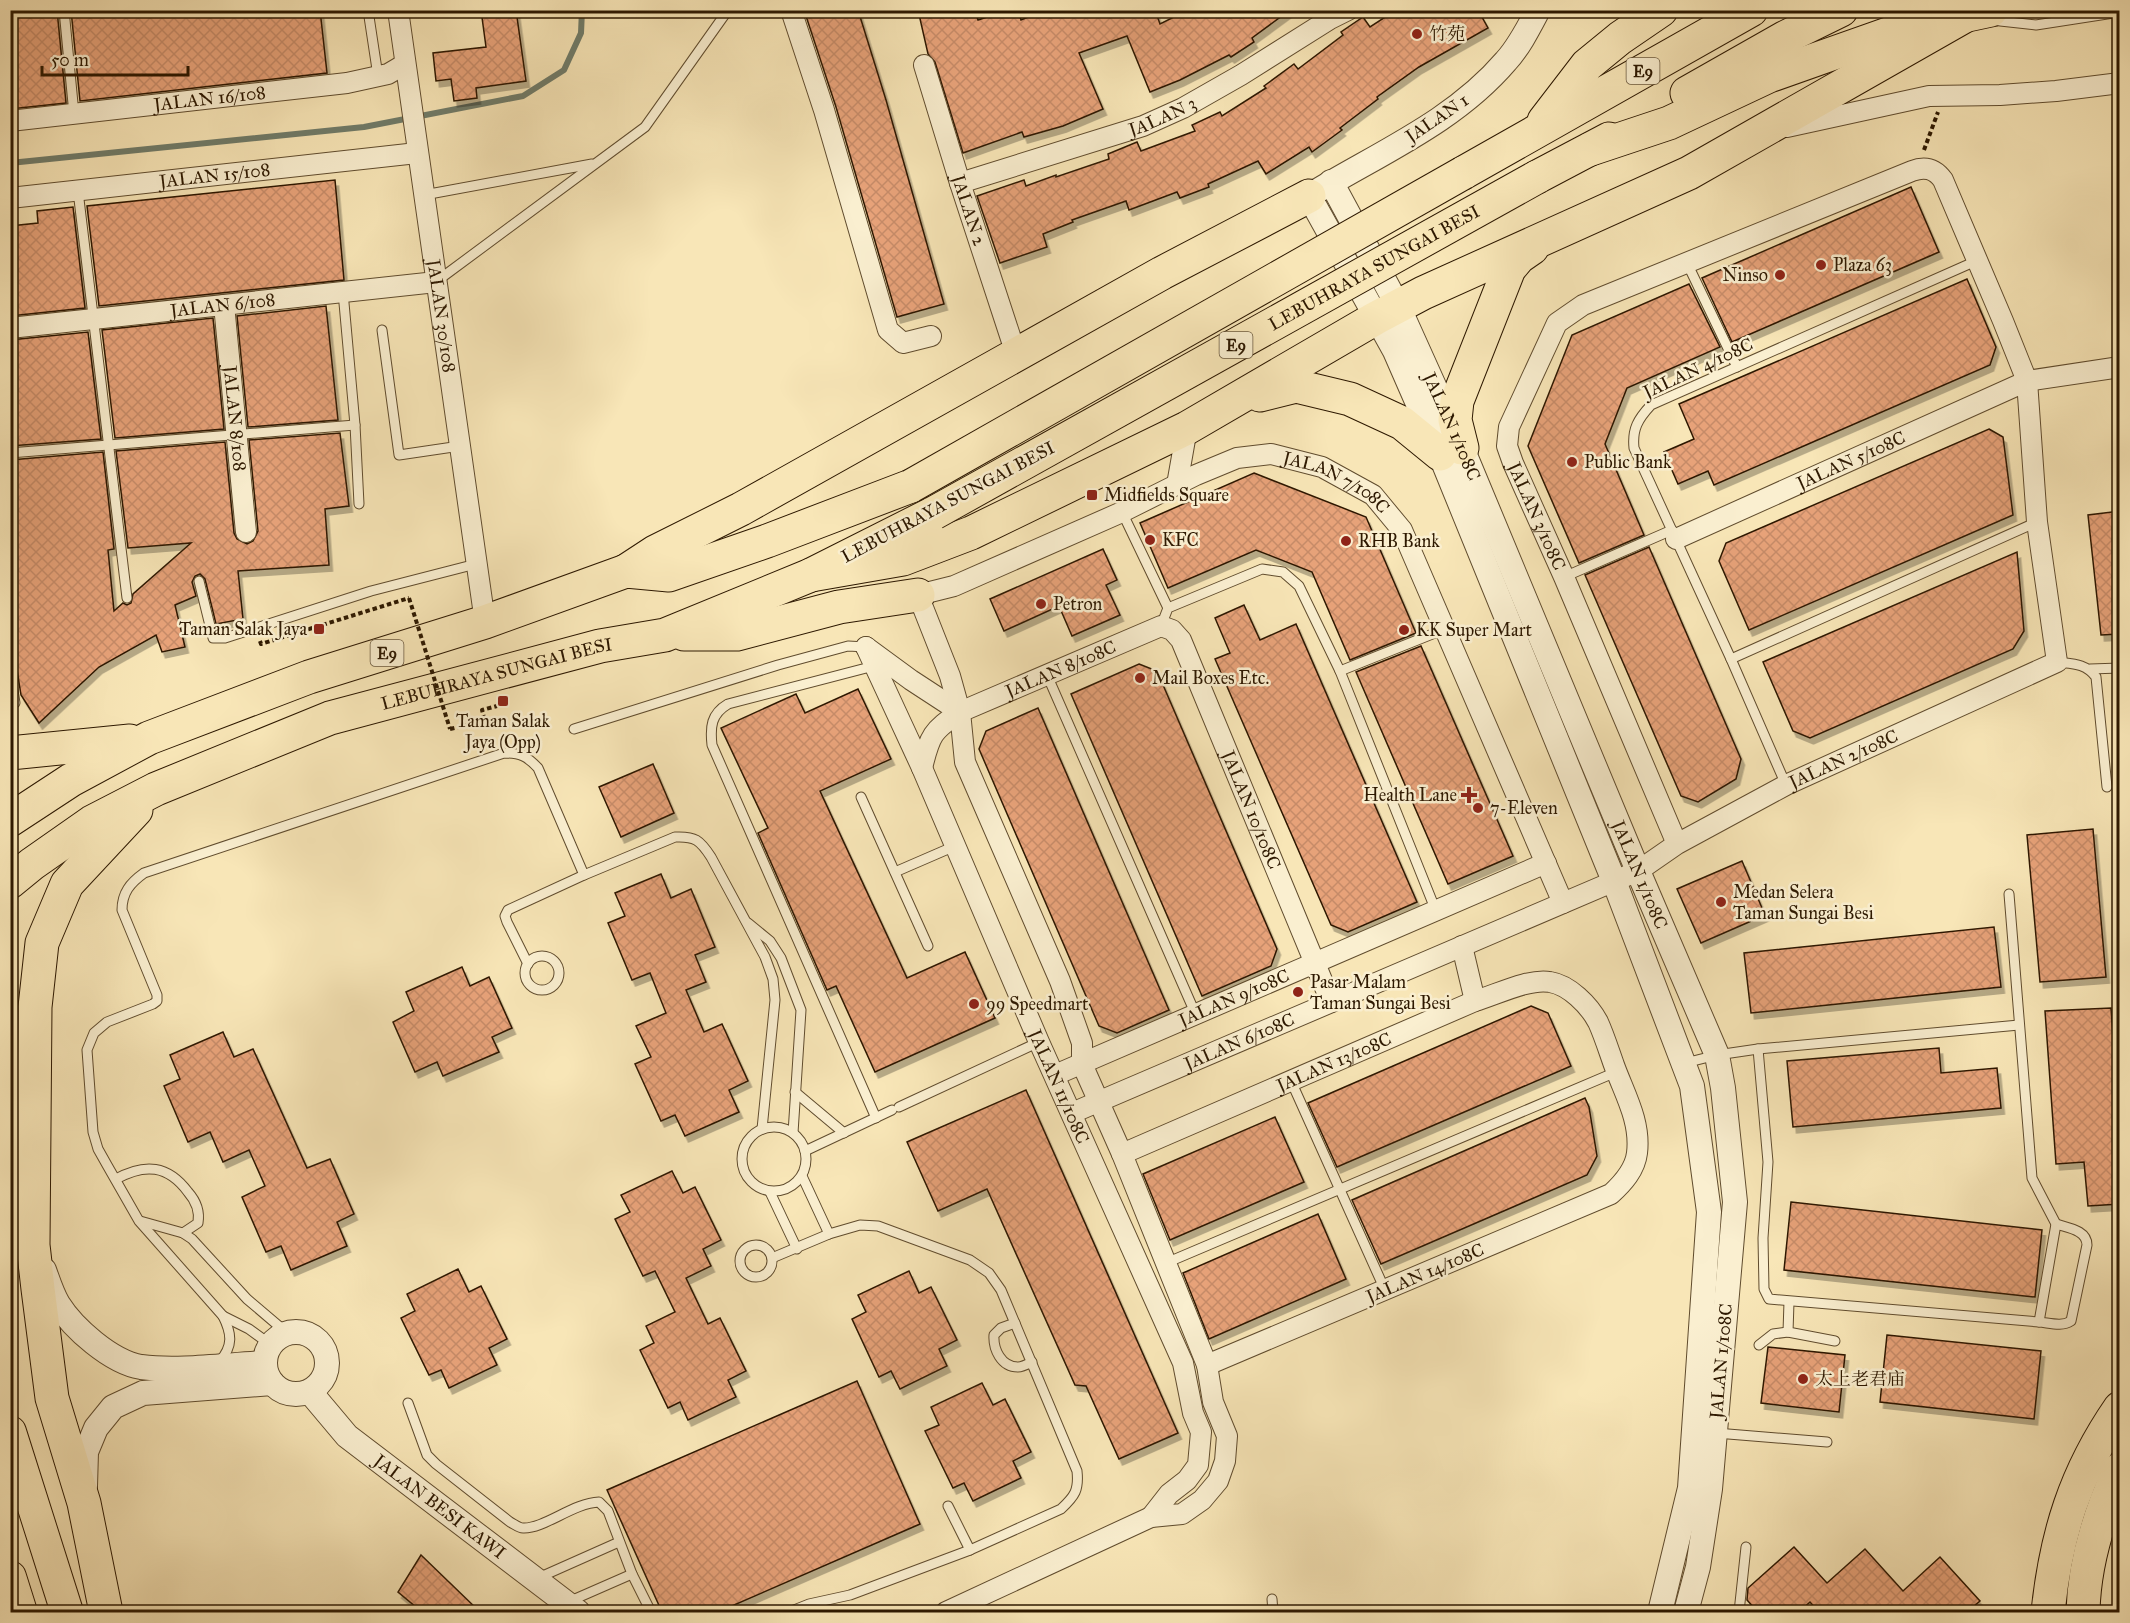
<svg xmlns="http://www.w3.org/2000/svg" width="2130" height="1623" viewBox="0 0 2130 1623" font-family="'IM FELL Great Primer','Noto Serif SC',serif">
<defs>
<pattern id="building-cross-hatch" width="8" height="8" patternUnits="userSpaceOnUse" patternTransform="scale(1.5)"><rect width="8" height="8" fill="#e7a279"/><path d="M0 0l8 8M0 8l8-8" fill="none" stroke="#c68b67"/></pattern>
<filter id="shadow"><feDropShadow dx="3.5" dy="6" stdDeviation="0" flood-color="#0004"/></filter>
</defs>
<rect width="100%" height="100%" fill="#f8e6b7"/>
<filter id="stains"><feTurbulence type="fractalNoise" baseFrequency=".00333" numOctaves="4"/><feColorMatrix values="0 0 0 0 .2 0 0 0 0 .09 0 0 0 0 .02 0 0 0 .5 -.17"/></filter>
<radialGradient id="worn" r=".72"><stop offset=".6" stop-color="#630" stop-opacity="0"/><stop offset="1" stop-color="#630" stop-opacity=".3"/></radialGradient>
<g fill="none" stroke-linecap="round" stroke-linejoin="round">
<polyline stroke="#707c6a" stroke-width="6" points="10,163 364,127 523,96 564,70 581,33 582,10"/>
</g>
<g fill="url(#building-cross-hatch)" stroke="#2d1800" stroke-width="1.5" filter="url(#shadow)">
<polygon points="41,10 57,10 66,103 10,109 10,13"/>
<polygon points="71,10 320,10 327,73 80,101"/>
<polygon points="481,10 516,10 526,81 476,88 477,98 454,101 451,79 436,81 433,53 486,47"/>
<polygon points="804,10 858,10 886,100 944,304 897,317 836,107"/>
<polygon points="918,10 975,10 978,20 1009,10 1018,10 1021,20 1045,10 1155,10 1160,24 1188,10 1290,10 1252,38 1254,42 1231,57 1229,55 1180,80 1150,92 1127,36 1079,53 1103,109 1063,126 1024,137 1022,132 963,153 935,62 928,54"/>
<polygon points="1396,10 1478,10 1488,28 1419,67 1377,97 1378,99 1340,128 1342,130 1312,152 1309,147 1266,174 1258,161 1208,184 1209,187 1180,198 1177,192 1129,210 1126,201 1072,220 1073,222 1043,234 1047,247 1000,263 977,196 1024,180 1026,186 1056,175 1056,177 1109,159 1108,154 1137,142 1141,151 1195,131 1192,125 1220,112 1222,116 1266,88 1264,86 1294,64 1298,69 1343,35 1341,32 1363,17 1370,27"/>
<polygon points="335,180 344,280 99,306 87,206"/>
<polygon points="1911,187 1939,252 1732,342 1702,278"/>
<polygon points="73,207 85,308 10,316 10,226 38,223 37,211"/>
<polygon points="1967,279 1996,347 1990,365 1714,485 1708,471 1678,484 1664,452 1694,439 1679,404"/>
<polygon points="1689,284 1720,347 1627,388 1605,444 1644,535 1579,563 1528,446 1572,335"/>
<polygon points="326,306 338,420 248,427 237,316"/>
<polygon points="213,318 224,429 115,438 102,330"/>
<polygon points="88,332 101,439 10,446 10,340"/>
<polygon points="1989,429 2003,437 2013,515 1749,630 1719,561 1726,543"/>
<polygon points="340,433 349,506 325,509 329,565 238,571 243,619 216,624 205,579 200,574 195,576 192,582 196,596 175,605 185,647 162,652 156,635 99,667 39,723 21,695 17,670 11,665 10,658 10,460 103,452 114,549 108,550 114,611 123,603 127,605 131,603 133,594 191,543 128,548 116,451 225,442 234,533 237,539 247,544 253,541 258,531 249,440"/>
<polygon points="1254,473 1366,517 1416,633 1350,660 1312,572 1256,550 1168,588 1140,523"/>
<polygon points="2120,511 2120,634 2101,635 2088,515"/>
<polygon points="1649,547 1741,759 1736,779 1698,802 1681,796 1585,575"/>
<polygon points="1103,549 1117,580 1106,585 1120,615 1072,636 1059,606 1004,631 990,599"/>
<polygon points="2017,552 2024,631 2013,649 1810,738 1793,731 1763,662"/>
<polygon points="1244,605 1260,640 1296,624 1417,902 1348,932 1331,925 1215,659 1230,653 1215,618"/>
<polygon points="1421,646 1513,856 1448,884 1356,672"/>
<polygon points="1139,664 1157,671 1277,949 1271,966 1202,996 1071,694"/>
<polygon points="858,689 891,759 820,791 907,978 965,952 995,1018 875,1072 836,986 827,990 758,833 768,828 721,728 796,694 805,713"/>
<polygon points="1038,708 1169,1010 1117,1033 1099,1026 979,749 986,731"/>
<polygon points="653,764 674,813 621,837 599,787"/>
<polygon points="2093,829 2106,977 2040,982 2027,835"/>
<polygon points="1742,861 1765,915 1701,943 1677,889"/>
<polygon points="661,874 671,898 691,889 715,947 695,955 706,982 686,990 704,1032 722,1024 748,1081 729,1090 739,1112 685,1136 675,1115 661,1121 635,1064 651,1057 636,1026 666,1013 650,973 632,980 608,923 625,916 615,893"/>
<polygon points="1994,927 2001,987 1751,1013 1744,953"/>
<polygon points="462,967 470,986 489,977 512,1028 492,1037 499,1052 443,1076 437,1062 415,1072 393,1022 414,1011 406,992"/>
<polygon points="1531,1006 1548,1013 1571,1066 1337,1167 1308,1103"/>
<polygon points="2111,1008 2120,1133 2120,1204 2088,1206 2084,1162 2056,1164 2045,1011"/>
<polygon points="223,1032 234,1057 253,1049 307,1168 330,1159 354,1214 337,1222 347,1246 291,1270 281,1246 266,1252 242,1197 265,1186 249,1150 223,1162 210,1132 188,1142 164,1086 180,1079 170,1055"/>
<polygon points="1939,1048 1941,1073 1997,1068 2001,1108 1793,1127 1787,1061"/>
<polygon points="1026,1090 1178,1433 1119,1459 1086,1386 1075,1385 987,1189 938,1211 907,1142"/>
<polygon points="1585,1098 1589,1107 1597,1156 1587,1175 1381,1264 1352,1200"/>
<polygon points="1275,1117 1304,1182 1170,1240 1143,1174"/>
<polygon points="672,1171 683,1193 695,1187 721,1240 703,1249 711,1266 686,1278 708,1324 720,1318 746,1371 728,1380 736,1397 688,1420 680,1402 668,1408 640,1350 654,1343 646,1326 675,1312 655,1271 643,1276 615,1219 630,1212 621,1195"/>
<polygon points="1791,1202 2042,1230 2035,1297 1784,1270"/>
<polygon points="1318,1214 1346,1279 1209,1339 1183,1273"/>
<polygon points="458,1269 469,1292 481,1286 507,1339 489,1348 497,1365 449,1388 441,1370 429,1375 401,1318 415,1311 407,1294"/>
<polygon points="909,1271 919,1293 931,1287 957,1340 939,1349 947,1366 900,1389 891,1371 879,1377 852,1319 866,1312 858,1295"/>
<polygon points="1887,1335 2041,1351 2034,1419 1880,1402"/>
<polygon points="1768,1347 1845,1355 1839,1412 1761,1403"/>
<polygon points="857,1381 920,1524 718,1612 662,1612 607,1490"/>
<polygon points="982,1383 993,1405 1005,1399 1031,1452 1013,1461 1021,1478 973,1501 964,1483 953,1488 925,1431 939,1425 931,1407"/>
<polygon points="1794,1547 1827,1583 1865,1549 1903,1591 1940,1557 1980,1601 1967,1612 1819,1612 1810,1602 1799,1612 1758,1612 1747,1600 1748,1588"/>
<polygon points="421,1555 480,1612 422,1612 398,1592"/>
</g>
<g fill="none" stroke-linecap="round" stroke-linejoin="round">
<defs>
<g id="service">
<polyline points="64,10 74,114"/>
<polyline points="368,10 378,76"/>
<polyline points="1991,20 2036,25 2120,12"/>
<polyline points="78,191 127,598"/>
<polyline points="424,195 592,164"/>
<polyline points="1687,263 1737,367"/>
<polyline points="437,281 645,127 728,10"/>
<polyline points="343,292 355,425 359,504"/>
<polyline points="382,330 399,455 460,446"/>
<polyline points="10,453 355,425"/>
<polyline points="1122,512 1168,608"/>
<polyline points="1564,577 1672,530"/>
<polyline points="199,581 213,638 225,638 371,591 476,564"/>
<polyline points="1161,626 1168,608 1262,569 1283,572 1299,586 1340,671 1436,911"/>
<polyline points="1731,659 2037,522"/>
<path d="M2057 662C2073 664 2085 663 2096 677L2107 787"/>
<path d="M874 666 728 704C711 714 710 727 712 745L876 1118"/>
<polyline points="2090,669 2120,668"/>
<polyline points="10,671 15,703"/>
<polyline points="1340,671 1445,629"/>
<polyline points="1047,675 1196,1015"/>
<polyline points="574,729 778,665 848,646 866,647"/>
<path d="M1786 785 1731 659 1634 448C1632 429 1638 419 1651 405L1976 261"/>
<polyline points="861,797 928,946"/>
<polyline points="895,872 955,846"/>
<polyline points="748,923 770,941 781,958 801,1010 793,1133"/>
<circle cx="542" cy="973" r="17"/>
<polyline points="528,964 507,922 505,916 508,910 584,875"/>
<polyline points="1758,1049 1768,1162 1763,1238 1764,1289 1769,1299 2039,1322 2056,1224 2032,1178 2009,894"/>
<polyline points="1685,1063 1717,1055 1758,1049 2019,1025"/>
<polyline points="1291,1081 1385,1290"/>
<polyline points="795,1092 844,1133"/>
<polyline points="899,1107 1039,1042"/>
<circle cx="774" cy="1159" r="32"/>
<polyline points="805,1151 892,1110"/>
<polyline points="802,1176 829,1234"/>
<path d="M116 1179C145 1163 168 1165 188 1192 196 1201 200 1211 198 1223L183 1233"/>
<polyline points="770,1192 797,1249"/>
<polyline points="140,1221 183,1233 192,1239 247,1299 287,1333"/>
<circle cx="756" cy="1261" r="16"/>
<path d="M772 1258 829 1234 860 1225 878 1226 970 1260 989 1273 1001 1290 1077 1471C1079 1490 1075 1496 1061 1509L970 1550 850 1595 809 1604 789 1612"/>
<polyline points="1166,1263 1616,1072"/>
<polyline points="1789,1302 1788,1332 1835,1341"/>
<polyline points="223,1316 249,1329 271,1345"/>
<path d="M2039 1322C2050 1323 2062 1327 2071 1321L2087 1245C2087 1230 2068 1228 2056 1224"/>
<path d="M1015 1323 1001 1328 994 1335C993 1349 1001 1367 1018 1367 1022 1367 1028 1364 1032 1362"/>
<polyline points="1759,1345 1773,1334 1788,1332"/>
<path d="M220 1361C233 1346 232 1334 223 1316L139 1221 107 1165 98 1149 93 1132 87 1050 94 1033 107 1022 153 1004 157 1001V995L122 910C122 893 130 883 144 873L504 753C520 753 527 756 538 768L584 875 675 837C695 836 700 840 711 857L765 957 773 979 775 1000 762 1129"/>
<path d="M408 1403 427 1455 436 1464 510 1522C514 1524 519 1528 523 1528 544 1529 573 1503 599 1502L608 1511 632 1574 651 1612"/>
<polyline points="1716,1433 1827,1442"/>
<polyline points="948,1506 970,1550"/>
<polyline points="538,1578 619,1542"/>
<polyline points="1272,1599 1273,1612"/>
<polyline points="568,1602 632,1574"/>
<polyline points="1739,1612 1746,1547"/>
</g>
<g id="minor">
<path id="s1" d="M398 10 485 622"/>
<polyline points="791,10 824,110 888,330 903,343 931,336"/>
<path id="s2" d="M924 65 960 183 1016 354"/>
<path id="s3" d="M10 121 347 83 388 74 405 64"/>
<polyline points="1787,127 1929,96 2000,95 2056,91 2120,83"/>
<path id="s4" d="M960 183 1143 126 1183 108 1241 75 1330 19 1348 10"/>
<path id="s5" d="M10 198 417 153"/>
<path id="s6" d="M224 305 246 532"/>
<path id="s7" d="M10 328 436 282"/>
<polyline points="1177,485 1187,428"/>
<path id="s8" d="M1676 539 2027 381 2120 367"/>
<path id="s9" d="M866 647 922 768 1039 1042 1183 1363 1193 1413 1201 1432 1198 1465 1187 1480 1169 1494 1151 1517"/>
<polyline points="866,647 911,680 960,712"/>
<path id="s10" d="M922 768C930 735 932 731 960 712L1161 626 1172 630 1181 640 1331 1002"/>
<polyline points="1462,946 1475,1001"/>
<path id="s11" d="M1055 1075 1546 863"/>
<path id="s12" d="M1072 1113 1638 871 1677 844 1786 785 2057 662 2037 522 2027 381 2003 321 1943 180C1935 169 1925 166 1912 171L1583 305 1557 323 1509 427 1507 446 1513 463 1564 577 1677 844"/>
<path id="s13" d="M1122 1154 1475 1001C1496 995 1529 978 1550 982 1569 985 1589 1005 1598 1022 1604 1035 1609 1051 1614 1065 1624 1093 1641 1121 1637 1153 1635 1170 1623 1183 1611 1194L1207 1365"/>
<path id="s14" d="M946 1612 1151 1517 1182 1514 1202 1500 1218 1481 1225 1461 1227 1436 1213 1402 1207 1365 1122 1154 1082 1064V1043L1060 981 965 762 960 712 950 676 918 595 954 586 1122 512 1196 475 1237 458 1271 454 1322 467 1373 495 1402 530 1563 903"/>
</g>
<g id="tertiary">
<path d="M1538 10C1529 27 1519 47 1506 61 1453 123 1377 154 1309 196L1395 351 1440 454 1614 881 1692 1086 1709 1212 1690 1488 1660 1612"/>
<path id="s15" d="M1331 182 1398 306 1462 448 1638 871 1717 1055 1723 1088 1735 1202 1710 1489 1698 1567 1686 1612"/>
<path d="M44 1270C48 1281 52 1294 58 1304 73 1328 111 1362 141 1367 179 1372 226 1365 265 1363"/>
<circle cx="296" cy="1363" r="31"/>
<path id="s16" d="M310 1392 347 1436 578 1612"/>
<polyline points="85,1486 86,1452 96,1428 113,1407 143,1393 272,1383"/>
</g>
<g id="trunk">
<polyline points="10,1432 67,1612"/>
<polyline points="10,1577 21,1612"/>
</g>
<g id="motorway">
<polyline points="1687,93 1784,38 1841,10"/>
<polyline points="1544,121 1587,65 1620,38 1661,10"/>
<polyline points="1591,149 1669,123 1769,76 1902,29 1991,10"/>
<polyline points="1463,173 1751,10"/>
<polyline points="1537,177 1609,139"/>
<polyline points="1260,395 1296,386 1350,399 1402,423 1440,454"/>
<polyline points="1462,448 1455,420 1457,401 1509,269 1519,257 1532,248"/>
<polyline points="626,571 655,552 741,509 1162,273 1309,196"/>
<polyline points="811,575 903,559 971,533 1187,428 1376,318 1423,293 1689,173 1963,17"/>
<polyline points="684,634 737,634 839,607 918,595"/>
<polyline points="10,753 130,741"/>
<polyline points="10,820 71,780 149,738 309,677 485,622 626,571 669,575 767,541 911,486"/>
<path id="s17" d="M10 882 32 864 92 822 156 789 330 718 600 646 665 635 811 575 934 513"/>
<polyline points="106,1612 84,1503 52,1398 38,1289 33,1245 35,1007 42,943 67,884 136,810"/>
<path d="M2048 1612C2056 1535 2075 1473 2120 1408"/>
<path d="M2083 1612C2084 1562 2099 1515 2120 1469"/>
</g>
</defs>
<use href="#service" stroke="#604c2e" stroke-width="11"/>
<use href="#minor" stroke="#604c2e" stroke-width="22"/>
<use href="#tertiary" stroke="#604c2e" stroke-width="26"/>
<use href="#trunk" stroke="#2d1800" stroke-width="34"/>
<use href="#motorway" stroke="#2d1800" stroke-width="35"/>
<g stroke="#2d1800" stroke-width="4" stroke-dasharray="4.5 3" stroke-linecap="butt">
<polyline points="1924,150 1938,112"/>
<polyline points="260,641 261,644 409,598"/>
<polyline points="450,729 485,721 482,710 497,706"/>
</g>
<use href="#service" stroke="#faefd0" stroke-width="9"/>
<use href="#minor" stroke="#faefd0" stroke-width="20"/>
<use href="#tertiary" stroke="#faefd0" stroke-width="24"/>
<use href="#trunk" stroke="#f8e6b7" stroke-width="32"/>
<use href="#motorway" stroke="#f8e6b7" stroke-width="33"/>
<defs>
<g id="motorway-bridge">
<polyline points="911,486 1463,173"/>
<path id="s18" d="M934 513 1537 177"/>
</g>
</defs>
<use href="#motorway-bridge" stroke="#2d1800" stroke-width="35" stroke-linecap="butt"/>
<polyline stroke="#2d1800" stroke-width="4" stroke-dasharray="4.5 3" stroke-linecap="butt" points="409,598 450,729"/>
<use href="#motorway-bridge" stroke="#f8e6b7" stroke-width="33"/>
</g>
<g fill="#8f2418" stroke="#faefd0" stroke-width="2">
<circle cx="1417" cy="34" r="6"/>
<circle cx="1821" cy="265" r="6"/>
<circle cx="1780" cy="275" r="6"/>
<circle cx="1572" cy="462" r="6"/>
<rect x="1086" y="489" width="12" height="12" rx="3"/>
<circle cx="1150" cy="540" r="6"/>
<circle cx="1346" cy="541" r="6"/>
<circle cx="1041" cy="604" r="6"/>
<rect x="313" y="623" width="12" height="12" rx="3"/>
<circle cx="1404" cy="630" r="6"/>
<circle cx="1140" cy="678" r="6"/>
<rect x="497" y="695" width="12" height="12" rx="3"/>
<path d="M1466 786h6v6h6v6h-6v6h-6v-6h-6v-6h6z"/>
<circle cx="1478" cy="808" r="6"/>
<circle cx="1721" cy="902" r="6"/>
<circle cx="1298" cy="992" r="6"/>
<circle cx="974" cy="1004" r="6"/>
<circle cx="1803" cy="1379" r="6"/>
</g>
<g text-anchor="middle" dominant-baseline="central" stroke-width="5" stroke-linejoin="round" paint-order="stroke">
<g fill="#faefd0" stroke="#6a583e" stroke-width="1.5">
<rect x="1626.5" y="58" width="33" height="26" rx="4.5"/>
<rect x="1219.5" y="332" width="33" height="26" rx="4.5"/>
<rect x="370.5" y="640" width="33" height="26" rx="4.5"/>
</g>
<g font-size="16" font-weight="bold" fill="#2d1800">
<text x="1643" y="71">E9</text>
<text x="1236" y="345">E9</text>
<text x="387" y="653">E9</text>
</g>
<g font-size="18" fill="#2d1800" stroke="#faefd0" text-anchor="start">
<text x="1429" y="34">竹苑</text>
<text x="1833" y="265">Plaza 63</text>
<text x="1768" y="275" text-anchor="end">Ninso</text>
<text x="1584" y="462">Public Bank</text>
<text x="1104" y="495">Midfields Square</text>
<text x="1162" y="540">KFC</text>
<text x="1358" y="541">RHB Bank</text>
<text x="1053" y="604">Petron</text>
<text x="307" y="629" text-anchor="end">Taman Salak Jaya</text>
<text x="1416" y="630">KK Super Mart</text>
<text x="1152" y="678">Mail Boxes Etc.</text>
<text x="503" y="721" text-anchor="middle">Taman Salak<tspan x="503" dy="21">Jaya (Opp)</tspan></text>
<text x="1457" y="795" text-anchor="end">Health Lane</text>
<text x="1490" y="808">7-Eleven</text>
<text x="1733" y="892">Medan Selera<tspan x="1733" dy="21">Taman Sungai Besi</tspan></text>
<text x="1310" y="982">Pasar Malam<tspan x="1310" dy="21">Taman Sungai Besi</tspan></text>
<text x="986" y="1004">99 Speedmart</text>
<text x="1815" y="1379">太上老君庙</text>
</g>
<g font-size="18" fill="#2d1800" stroke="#faefd0">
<text stroke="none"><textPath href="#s3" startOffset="201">JALAN 16/108</textPath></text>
<text stroke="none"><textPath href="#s4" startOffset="213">JALAN 3</textPath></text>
<text transform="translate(1437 118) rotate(-34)">JALAN 1</text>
<text stroke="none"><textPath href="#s5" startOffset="206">JALAN 15/108</textPath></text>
<text stroke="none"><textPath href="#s2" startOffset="152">JALAN 2</textPath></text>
<text stroke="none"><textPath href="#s18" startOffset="504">LEBUHRAYA SUNGAI BESI</textPath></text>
<text stroke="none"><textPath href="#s7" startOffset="214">JALAN 6/108</textPath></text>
<text stroke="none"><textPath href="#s1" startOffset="309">JALAN 30/108</textPath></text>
<text transform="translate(1698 368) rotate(-25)">JALAN 4/108C</text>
<text stroke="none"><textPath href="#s6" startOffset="114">JALAN 8/108</textPath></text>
<text stroke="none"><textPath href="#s15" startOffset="273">JALAN 1/108C</textPath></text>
<text stroke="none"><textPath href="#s8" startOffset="192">JALAN 5/108C</textPath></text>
<text stroke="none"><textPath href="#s14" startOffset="1707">JALAN 7/108C</textPath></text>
<text transform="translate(948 502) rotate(-28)">LEBUHRAYA SUNGAI BESI</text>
<text stroke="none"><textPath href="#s12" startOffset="2217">JALAN 3/108C</textPath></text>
<text stroke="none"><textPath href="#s10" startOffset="180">JALAN 8/108C</textPath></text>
<text stroke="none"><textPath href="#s17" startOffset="534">LEBUHRAYA SUNGAI BESI</textPath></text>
<text stroke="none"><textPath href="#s12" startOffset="850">JALAN 2/108C</textPath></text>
<text stroke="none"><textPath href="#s10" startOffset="498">JALAN 10/108C</textPath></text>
<text stroke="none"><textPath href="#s15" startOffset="759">JALAN 1/108C</textPath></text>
<text stroke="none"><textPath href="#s11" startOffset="195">JALAN 9/108C</textPath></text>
<text stroke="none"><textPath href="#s12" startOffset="182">JALAN 6/108C</textPath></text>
<text stroke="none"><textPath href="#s13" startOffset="231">JALAN 13/108C</textPath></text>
<text stroke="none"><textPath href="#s9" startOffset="480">JALAN 11/108C</textPath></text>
<text transform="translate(1425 1273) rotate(-23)">JALAN 14/108C</text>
<text transform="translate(1721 1361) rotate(-85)">JALAN 1/108C</text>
<text stroke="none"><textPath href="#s16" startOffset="174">JALAN BESI KAWI</textPath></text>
</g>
</g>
<rect width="2130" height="1623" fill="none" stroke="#f8e6b7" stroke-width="36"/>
<rect x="12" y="12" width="2106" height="1599" fill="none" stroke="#2d1800" stroke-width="3"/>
<rect x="18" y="18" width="2094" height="1587" fill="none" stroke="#2d1800" stroke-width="1.5"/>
<path d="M42 66v9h146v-9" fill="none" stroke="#2d1800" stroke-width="3"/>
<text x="51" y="66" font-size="18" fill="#2d1800" stroke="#faefd0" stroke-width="4.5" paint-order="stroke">50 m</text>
<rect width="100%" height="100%" filter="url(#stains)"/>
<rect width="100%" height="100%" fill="url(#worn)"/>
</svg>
